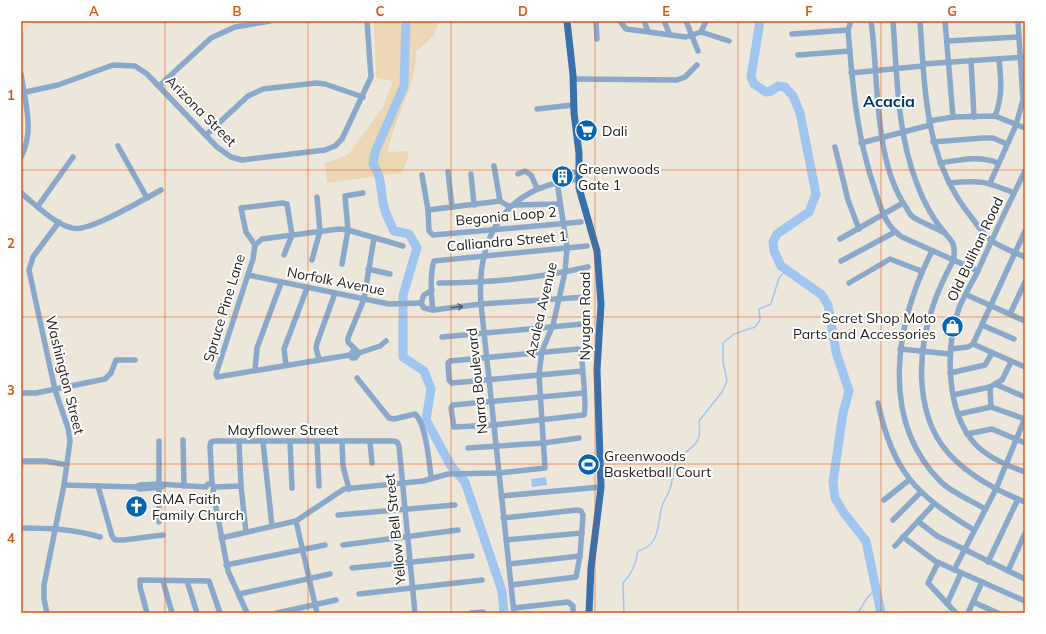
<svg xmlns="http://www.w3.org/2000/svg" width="1046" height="634" viewBox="0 0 1046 634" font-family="Mulish,sans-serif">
<rect width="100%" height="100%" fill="#ede7db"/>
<g fill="#ebd7b3">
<path d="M374 21H439L434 35 416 52C416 89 394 117 388 152L408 151V158L402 173 327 183 325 163 348 155 383 107 393 81 376 78Z"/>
<polygon points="595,452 596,475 584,475 582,453"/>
</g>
<polygon fill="#a0c6f0" points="546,477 547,485 532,487 531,479"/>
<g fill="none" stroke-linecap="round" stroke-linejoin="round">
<g stroke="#a0c6f0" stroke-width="1.5">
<path d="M624 613 623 583C632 574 636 564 638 551 661 545 657 524 662 506 664 500 668 495 670 489 673 479 674 469 677 459 694 445 702 445 699 421L722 392 727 381 723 361V343L734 334 755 327 760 320 759 309 771 304 779 278 786 270"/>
<polyline points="858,613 867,598 877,588"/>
</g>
<g stroke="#a0c6f0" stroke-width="9">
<path d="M406 21 404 86 375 152 373 164C383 179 380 192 384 207 386 215 390 223 394 231L409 234 417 248 403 295V357L424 371 431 389 426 420 451 466 465 482 502 591 504 613"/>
<polyline points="760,21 751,77 754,84 766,92 771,91 778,86 785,87 793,96 800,113 816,194 809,212 777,234 773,242 774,251 781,266 822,295 828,305 836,352 849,391 843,413 833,482 835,498 844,513 866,541 881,613"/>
</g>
<g stroke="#8aa8c9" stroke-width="5.5">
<polyline points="596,21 597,39"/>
<polyline points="620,21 626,29 686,37 701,32 706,21"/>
<polyline points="644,21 648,31"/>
<polyline points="664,21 670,35"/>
<polyline points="686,21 698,51"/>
<path d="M851 21 848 30C853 88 856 134 875 190 881 208 885 226 902 237L978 271"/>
<path d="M871 21C879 76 873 160 906 207 908 211 910 215 913 217 922 223 934 227 943 232"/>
<path d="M893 21C897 75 897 133 917 184 923 200 933 219 944 232 947 236 951 239 953 244 955 249 954 254 954 259 946 274 938 290 933 306 916 355 914 422 955 460 975 479 1000 492 1025 502"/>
<path d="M920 21C925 92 925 161 972 218 978 226 984 236 992 241 1002 248 1014 252 1025 257"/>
<polyline points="945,21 953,117"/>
<polyline points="701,32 729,41"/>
<polyline points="792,34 848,30"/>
<polyline points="947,41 1019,37"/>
<polyline points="798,55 850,51"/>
<polyline points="971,60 974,117"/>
<polyline points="923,64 1025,57"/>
<polyline points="851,73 923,66"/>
<path d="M21 74C25 103 35 130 21 157"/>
<polyline points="573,79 677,80 685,77 697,65"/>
<polyline points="159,86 211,38 235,27 270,21"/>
<polyline points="21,93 58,85 113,65 135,66 147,74 217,147 231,157 242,160 325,150 335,146 342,139 371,77 367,21"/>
<polyline points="537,109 573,105"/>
<path d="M995 116C1003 96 1001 80 999 59"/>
<polyline points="929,121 953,117 995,116 1025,128"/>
<polyline points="206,135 248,96 263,89 316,83 325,84 363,97"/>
<polyline points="933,142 983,138 993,138 1007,144"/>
<polyline points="861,143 930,125"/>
<polyline points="118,146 147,198"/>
<polyline points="835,147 848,200 859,229"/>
<path d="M940 163C959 160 980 155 998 163"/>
<polyline points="494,166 500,201"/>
<path d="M1025 171C1008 205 992 239 977 273 971 284 964 296 959 308 945 348 946 412 975 444 988 458 1008 466 1025 472"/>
<polyline points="448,172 452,207"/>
<polyline points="471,174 474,205"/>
<polyline points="518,174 525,171 531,175 537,188"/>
<polyline points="422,175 428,210 429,231 433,235 581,222"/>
<path d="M949 183C980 180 985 181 1014 193"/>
<polyline points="990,183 1016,125 1023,100 1018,21"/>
<path d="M21 193C36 205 53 223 72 228 88 233 144 199 161 190"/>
<polyline points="513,205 560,204"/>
<polyline points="38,206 73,157"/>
<polyline points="428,210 500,201 510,207"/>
<polyline points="840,239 903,203"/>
<polyline points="255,245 253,259 216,374 217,377 350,355"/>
<polyline points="255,245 262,239 339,229 348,230 403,246"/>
<polyline points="255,245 246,232 241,208 282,203 287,204 292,235 284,255"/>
<path d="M932 251C896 322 878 419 941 482 951 492 972 501 985 509"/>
<polyline points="312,260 320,231 317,197"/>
<polyline points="841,261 895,232"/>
<polyline points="342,264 348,230 345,196 363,193"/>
<polyline points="368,269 390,274"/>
<polyline points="248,275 389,304 421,303"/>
<path d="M439 283C489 283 539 278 588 267"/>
<polyline points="849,283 890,259 921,271"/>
<polyline points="967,295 1025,321"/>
<polyline points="421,303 424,308 433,310 481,304 586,297"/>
<polyline points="421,303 424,295 432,290"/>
<path d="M433 310C431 298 430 272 434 261L587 246"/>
<polyline points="1010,314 1025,282"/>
<polyline points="982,325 1014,339"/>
<polyline points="442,337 583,324"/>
<polyline points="973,344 1025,367"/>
<polyline points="900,349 950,354"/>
<polyline points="951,349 968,347 973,344 1025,231"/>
<polyline points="354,350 350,355 352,358 355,358 359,353 348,342 348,338 364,299 374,238"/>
<polyline points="359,353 380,346 386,341"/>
<polyline points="319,359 316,348 317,343 335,293"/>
<polyline points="286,365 284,349 307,288"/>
<polyline points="255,370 257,348 281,283"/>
<path d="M583 371 452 383 449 380 448 363 450 361 578 349 581 351C582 362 587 409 584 415L494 425 454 427 451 408 453 405 584 393"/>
<polyline points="950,373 985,365 992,353"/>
<path d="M357 378 389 418 394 419 415 414C426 423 429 462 431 476"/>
<polyline points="995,384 1025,397"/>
<polyline points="990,387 991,407"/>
<polyline points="21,393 36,393 105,379 111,373 116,360 135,360"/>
<polyline points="953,395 990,387 1002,380 1011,362"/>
<path d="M878 403C893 472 915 494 974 530"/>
<polyline points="959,414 991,407 1025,419"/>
<polyline points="967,434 992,429 1025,443"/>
<polyline points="183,440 184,486"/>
<polyline points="159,441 159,522"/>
<polyline points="239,442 241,486 246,532"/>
<polyline points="263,442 272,526"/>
<polyline points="290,442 292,488"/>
<polyline points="317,442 319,486"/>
<polyline points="342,442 343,466 349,489"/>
<polyline points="370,442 372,463"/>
<polyline points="468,448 544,443 579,438"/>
<polyline points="21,461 45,461 67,465"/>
<polyline points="212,484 210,446 211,442 215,441 393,441 397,442 399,446 415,613"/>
<polyline points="64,485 135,487 140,485 158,484 206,487 208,484 212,484 214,487 213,491 228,571 247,613"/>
<polyline points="98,486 112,536 115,540 124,540 163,535"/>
<polyline points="135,487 140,489 162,487"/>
<polyline points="214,487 241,486"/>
<polyline points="501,496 601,487"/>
<polyline points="884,500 909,480"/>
<polyline points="338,515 455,505"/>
<polyline points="503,518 577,510 581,511 583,515 580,556 576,577 511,585"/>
<polyline points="893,520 921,492"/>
<polyline points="296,521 317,613"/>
<polyline points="919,522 937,536 1025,579"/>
<path d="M21 528C49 528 73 529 100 537"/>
<polyline points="903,537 935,561 1025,601"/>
<polyline points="221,538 296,521 344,489 423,481 448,474 499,473 545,468 539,375 542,351 553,325 565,272 567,247 556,175 579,172"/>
<polyline points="506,540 582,533"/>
<polyline points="343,545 458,530"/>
<polyline points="895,546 934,504"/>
<polyline points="988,562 1018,499"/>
<polyline points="938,563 928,583 956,613"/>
<polyline points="509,564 580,556"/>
<polyline points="226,565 325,545"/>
<polyline points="352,568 472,556"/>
<polyline points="954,570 996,489 1025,418"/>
<polyline points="1008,571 1025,533"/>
<polyline points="163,581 172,613"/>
<polyline points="187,581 197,613"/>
<polyline points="239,594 330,574"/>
<polyline points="359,594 482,580"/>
<polyline points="973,602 998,613"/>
<polyline points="947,604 961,573"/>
<polyline points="514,608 568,602 573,606 573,613"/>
<polyline points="47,613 44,599 44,585 64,485 70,441 68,428 55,390 29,270 33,257 59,222"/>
<polyline points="147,613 140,587 140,580 209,581 220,613"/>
<polyline points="277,613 336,600"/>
<polyline points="471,613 483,612"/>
<path d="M514 613 481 304C476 234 507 186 579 179"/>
<polyline points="968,613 982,582"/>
</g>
<polyline stroke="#3770ac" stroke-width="7" points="567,21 573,75 574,113 579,153 579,188 597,251 601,304 597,370 601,487 591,568 589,613"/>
</g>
<defs><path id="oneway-shaft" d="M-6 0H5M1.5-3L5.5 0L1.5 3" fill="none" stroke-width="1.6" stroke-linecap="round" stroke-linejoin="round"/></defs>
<use stroke="#515e6a" href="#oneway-shaft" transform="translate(457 307) rotate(-7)"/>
<path fill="none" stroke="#de560d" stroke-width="1" stroke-opacity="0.55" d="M165 21V613M308 21V613M451 21V613M595 21V613M738 21V613M881 21V613M21 170H1025M21 317H1025M21 464H1025"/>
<defs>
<symbol id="supermarket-disc" viewBox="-11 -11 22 22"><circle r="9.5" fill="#0863b0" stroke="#fff"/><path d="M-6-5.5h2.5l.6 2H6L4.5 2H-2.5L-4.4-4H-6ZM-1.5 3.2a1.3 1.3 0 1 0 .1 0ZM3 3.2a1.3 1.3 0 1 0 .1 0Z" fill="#fff"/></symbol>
<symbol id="building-disc" viewBox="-11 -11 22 22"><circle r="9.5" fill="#0863b0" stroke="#fff"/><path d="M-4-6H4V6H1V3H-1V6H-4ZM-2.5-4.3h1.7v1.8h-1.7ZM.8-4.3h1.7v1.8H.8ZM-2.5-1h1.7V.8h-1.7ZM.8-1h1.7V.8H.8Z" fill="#fff"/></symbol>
<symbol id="shop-disc" viewBox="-11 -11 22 22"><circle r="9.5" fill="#0863b0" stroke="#fff"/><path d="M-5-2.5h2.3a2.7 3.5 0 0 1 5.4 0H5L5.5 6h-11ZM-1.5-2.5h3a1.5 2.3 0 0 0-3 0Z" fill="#fff"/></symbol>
<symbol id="stadium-disc" viewBox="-11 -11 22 22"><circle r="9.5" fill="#0863b0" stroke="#fff"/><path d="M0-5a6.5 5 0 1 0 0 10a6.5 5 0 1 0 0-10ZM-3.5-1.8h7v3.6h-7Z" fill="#fff"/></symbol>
<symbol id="church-disc" viewBox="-11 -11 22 22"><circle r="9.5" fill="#0863b0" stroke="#fff"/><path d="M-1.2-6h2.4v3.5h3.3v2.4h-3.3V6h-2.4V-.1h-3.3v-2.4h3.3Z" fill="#fff"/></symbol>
</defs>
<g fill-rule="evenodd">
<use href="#supermarket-disc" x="574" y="118" width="25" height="25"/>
<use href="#building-disc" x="550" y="164" width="25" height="25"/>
<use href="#shop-disc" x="940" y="314" width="25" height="25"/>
<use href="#stadium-disc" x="576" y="452" width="25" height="25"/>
<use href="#church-disc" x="124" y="494" width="25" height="25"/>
</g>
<g text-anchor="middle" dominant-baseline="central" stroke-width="4" stroke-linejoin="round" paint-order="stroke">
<g font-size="14" fill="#23211c" stroke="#fff">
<text transform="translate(201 111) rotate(45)">Arizona Street</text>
<text transform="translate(506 216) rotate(-5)">Begonia Loop 2</text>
<text transform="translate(507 241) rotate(-5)">Calliandra Street 1</text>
<text transform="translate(975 249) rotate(-65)">Old Bulihan Road</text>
<text transform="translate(336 281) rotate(11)">Norfolk Avenue</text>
<text transform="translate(224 308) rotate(-73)">Spruce Pine Lane</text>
<text transform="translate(541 310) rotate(-77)">Azalea Avenue</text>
<text transform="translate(585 316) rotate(-90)">Nyugan Road</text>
<text transform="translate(65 375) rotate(76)">Washington Street</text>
<text transform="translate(477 381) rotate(-96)">Narra Boulevard</text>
<text x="283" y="430">Mayflower Street</text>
<text transform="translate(395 529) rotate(-96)">Yellow Bell Street</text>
</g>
<g font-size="14" fill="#23211c" stroke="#fff" text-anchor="start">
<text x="602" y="131">Dali</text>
<text x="578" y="169">Greenwoods<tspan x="578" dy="16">Gate 1</tspan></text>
<text x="936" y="318" text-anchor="end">Secret Shop Moto<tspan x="936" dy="16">Parts and Accessories</tspan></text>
<text x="604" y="456">Greenwoods<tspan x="604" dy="16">Basketball Court</tspan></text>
<text x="152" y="499">GMA Faith<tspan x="152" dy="16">Family Church</tspan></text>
</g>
<g font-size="16" font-weight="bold" fill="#003667" stroke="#fff">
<text x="889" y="101">Acacia</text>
</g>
</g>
<rect width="1046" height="634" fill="none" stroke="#ffffff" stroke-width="44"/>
<rect x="22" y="22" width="1002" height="590" fill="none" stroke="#de560d" stroke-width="1.5"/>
<g font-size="13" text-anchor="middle" font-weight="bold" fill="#de560d">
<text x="94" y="16">A</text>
<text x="237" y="16">B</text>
<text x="380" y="16">C</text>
<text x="523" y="16">D</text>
<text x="666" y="16">E</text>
<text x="809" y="16">F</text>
<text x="952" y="16">G</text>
<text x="11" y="100">1</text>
<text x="11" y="248">2</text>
<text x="11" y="395">3</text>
<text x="11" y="543">4</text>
</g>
</svg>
